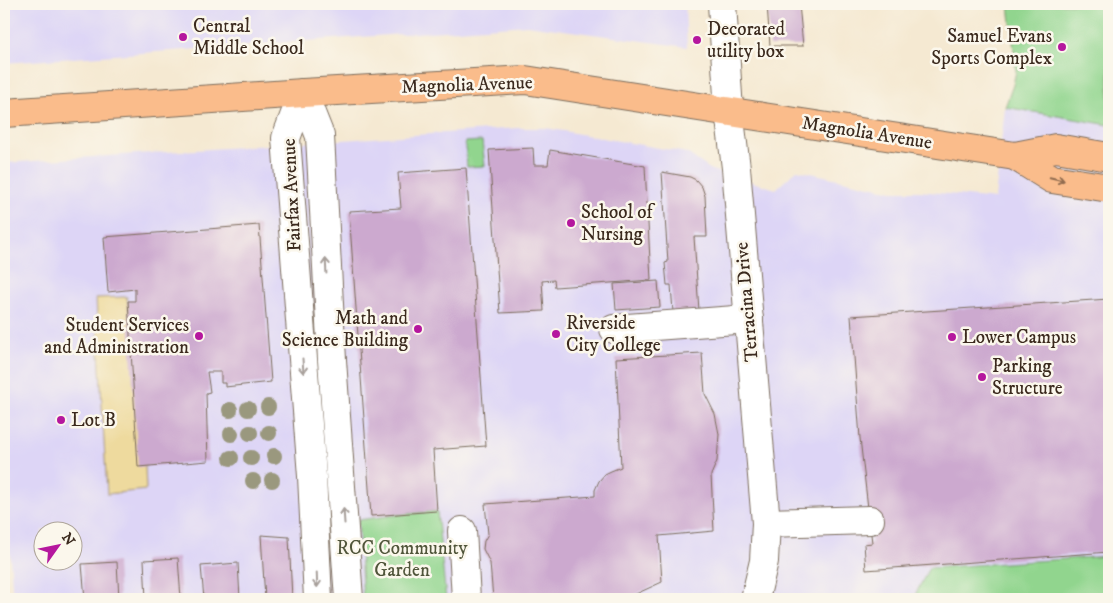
<svg xmlns="http://www.w3.org/2000/svg" width="1113" height="603" viewBox="0 0 1113 603" font-family="'IM FELL DW Pica',serif">
<rect width="100%" height="100%" fill="#fbf7ec"/>
<filter id="ink" filterUnits="userSpaceOnUse"><feTurbulence type="fractalNoise" baseFrequency=".02" numOctaves="2"/><feDisplacementMap in="SourceGraphic" scale="10" xChannelSelector="R" yChannelSelector="G"/><feConvolveMatrix kernelMatrix="1 2 1 2 8 2 1 2 1" color-interpolation-filters="sRGB"/></filter>
<filter id="wash" filterUnits="userSpaceOnUse"><feTurbulence type="fractalNoise" baseFrequency=".0096" numOctaves="4" result="noise"/><feDisplacementMap in="SourceGraphic" scale="20" xChannelSelector="R" yChannelSelector="G"/><feGaussianBlur stdDeviation="1.12" result="paint"/><feColorMatrix in="noise" values="0 0 0 0 0 0 0 0 0 0 0 0 0 0 0 0 0 1.4 0 .05"/><feComposite in="paint" operator="in"/></filter>
<g filter="url(#wash)">
<rect width="100%" height="100%" fill="#f5e9d2"/>
<g fill="#ddd5f6" fill-rule="evenodd">
<polygon points="4,4 685,4 687,47 527,25 4,63"/>
<path d="M1009 4H1109V599H13L4 468V163L518 128H546L687 153 711 170 776 189 797 170 892 191H920L995 199 1005 107 1013 85 1016 71ZM42 530H72V560H42Z"/>
</g>
<g fill="#91d58e" stroke="#668056">
<polygon points="1009,4 1109,4 1109,125 1005,107 1013,85 1016,71"/>
<polygon points="482,141 485,166 467,167 465,142"/>
<polygon points="437,511 446,599 363,599 358,520 404,514"/>
<polygon points="1109,556 1109,599 913,599 929,568"/>
</g>
<polygon fill="#eeda9e" stroke="#94825e" points="127,297 145,466 146,490 107,494 96,298"/>
<g id="blocks">
<g fill="#cca9cf">
<polygon points="767,4 799,4 803,46 770,46"/>
<polygon points="533,148 534,165 548,165 550,150 645,166 651,280 555,287 554,280 542,281 544,311 500,313 489,150"/>
<polygon points="466,168 486,446 433,450 437,511 371,516 349,211 401,208 398,173"/>
<polygon points="662,172 690,177 696,180 702,187 705,196 707,237 694,237 699,311 673,312 671,285 667,285 665,263 668,262"/>
<polygon points="259,225 271,382 225,387 225,383 221,383 221,372 207,372 210,392 206,393 208,461 138,467 128,301 135,301 135,289 108,292 104,237"/>
<polygon points="658,281 660,307 616,310 614,284"/>
<polygon points="1109,299 1109,552 866,570 864,544 872,543 860,438 851,316"/>
<polygon points="702,353 705,394 715,414 719,434 717,461 711,475 714,531 659,536 662,582 625,599 493,599 490,563 483,549 484,541 488,534 485,504 595,496 595,490 599,481 605,474 611,471 621,467 616,358"/>
<polygon points="261,535 289,537 292,599 265,599"/>
<polygon points="178,558 181,599 146,599 144,560"/>
<polygon points="117,562 119,599 85,599 82,564"/>
<polygon points="238,563 240,599 204,599 201,566"/>
</g>
</g>
</g>
<g filter="url(#ink)">
<use href="#blocks" fill-opacity="0" stroke="#7c6d5d" stroke-width="1"/>
<g fill="none" stroke-linecap="round" stroke-linejoin="round">
<defs>
<g id="minor">
<polyline points="722,4 729,111 736,168 766,523 764,561 755,599"/>
<polyline points="303,93 320,136 332,360 349,599"/>
<polyline points="303,93 286,138 312,476 318,599"/>
<polyline points="614,329 749,319"/>
<polyline points="766,523 870,520"/>
<polyline points="462,531 466,599"/>
</g>
<g id="major">
<polyline points="4,113 303,93 525,80 1015,156 1056,148 1109,157"/>
<polyline points="1015,156 1052,179 1109,188"/>
</g>
</defs>
<use href="#minor" stroke="#7c6d5d" stroke-width="30"/>
<use href="#major" stroke="#7c6d5d" stroke-width="30"/>
<use href="#minor" stroke="#fff" stroke-width="28"/>
<use href="#major" stroke="#fabc8b" stroke-width="28"/>
</g>
<g fill="#9a987e">
<circle cx="268" cy="407" r="8"/>
<circle cx="248" cy="409" r="8"/>
<circle cx="230" cy="410" r="8"/>
<circle cx="250" cy="433" r="8"/>
<circle cx="269" cy="433" r="8"/>
<circle cx="231" cy="434" r="8"/>
<circle cx="274" cy="456" r="8"/>
<circle cx="231" cy="458" r="8"/>
<circle cx="251" cy="458" r="8"/>
<circle cx="272" cy="480" r="8"/>
<circle cx="253" cy="481" r="8"/>
</g>
<defs><path id="oneway-shaft" d="M-6 0H5M1.5-3L5.5 0L1.5 3" fill="none" stroke-width="1.6" stroke-linecap="round" stroke-linejoin="round" transform="scale(1.25)"/></defs>
<use stroke="#916c4f" href="#oneway-shaft" transform="translate(1057 179) rotate(14)"/>
<g stroke="#a79f9a">
<use href="#oneway-shaft" transform="translate(326 266) rotate(-93)"/>
<use href="#oneway-shaft" transform="translate(303 366) rotate(86)"/>
<use href="#oneway-shaft" transform="translate(344 516) rotate(-94)"/>
<use href="#oneway-shaft" transform="translate(317 580) rotate(88)"/>
</g>
</g>
<g fill="#b5179e" stroke="#fbf7ec" stroke-width="2">
<circle cx="183" cy="37" r="5"/>
<circle cx="697" cy="40" r="5"/>
<circle cx="1062" cy="47" r="5"/>
<circle cx="571" cy="223" r="5"/>
<circle cx="418" cy="329" r="5"/>
<circle cx="556" cy="334" r="5"/>
<circle cx="199" cy="336" r="5"/>
<circle cx="952" cy="337" r="5"/>
<circle cx="982" cy="377" r="5"/>
<circle cx="61" cy="420" r="5"/>
</g>
<g text-anchor="middle" dominant-baseline="central" stroke-width="5" stroke-linejoin="round" paint-order="stroke">
<g font-size="19" fill="#3b2a1e" stroke="#fbf7ec" text-anchor="start">
<text x="193" y="26">Central<tspan x="193" dy="22">Middle School</tspan></text>
<text x="707" y="29">Decorated<tspan x="707" dy="22">utility box</tspan></text>
<text x="1052" y="36" text-anchor="end">Samuel Evans<tspan x="1052" dy="22">Sports Complex</tspan></text>
<text x="581" y="212">School of<tspan x="581" dy="22">Nursing</tspan></text>
<text x="408" y="318" text-anchor="end">Math and<tspan x="408" dy="22">Science Building</tspan></text>
<text x="566" y="323">Riverside<tspan x="566" dy="22">City College</tspan></text>
<text x="189" y="325" text-anchor="end">Student Services<tspan x="189" dy="22">and Administration</tspan></text>
<text x="962" y="337">Lower Campus</text>
<text x="992" y="366">Parking<tspan x="992" dy="22">Structure</tspan></text>
<text x="71" y="420">Lot B</text>
</g>
<g font-size="19" fill="#3b2a1e" stroke="#fbf7ec">
<text transform="translate(467 85) rotate(-2)">Magnolia Avenue</text>
<text transform="translate(867 133) rotate(9)">Magnolia Avenue</text>
<text transform="translate(292 195) rotate(-93)">Fairfax Avenue</text>
<text transform="translate(747 302) rotate(-95)">Terracina Drive</text>
</g>
<g font-size="19" fill="#50553a" stroke="#fbf7ec">
<text x="402" y="548">RCC Community<tspan x="402" dy="22">Garden</tspan></text>
</g>
</g>
<rect width="1113" height="603" fill="none" stroke="#fbf7ec" stroke-width="20"/>
<g transform="translate(58 546) rotate(57)"><circle r="24" fill="#fbf7ec" stroke="#aea59a"/>
<path d="M0-4L9 19L0 12L-9 19Z" fill="#b5179e"/>
<text y="-8" font-size="14" font-weight="bold" text-anchor="middle" fill="#3b2a1e">N</text>
</g>
</svg>
